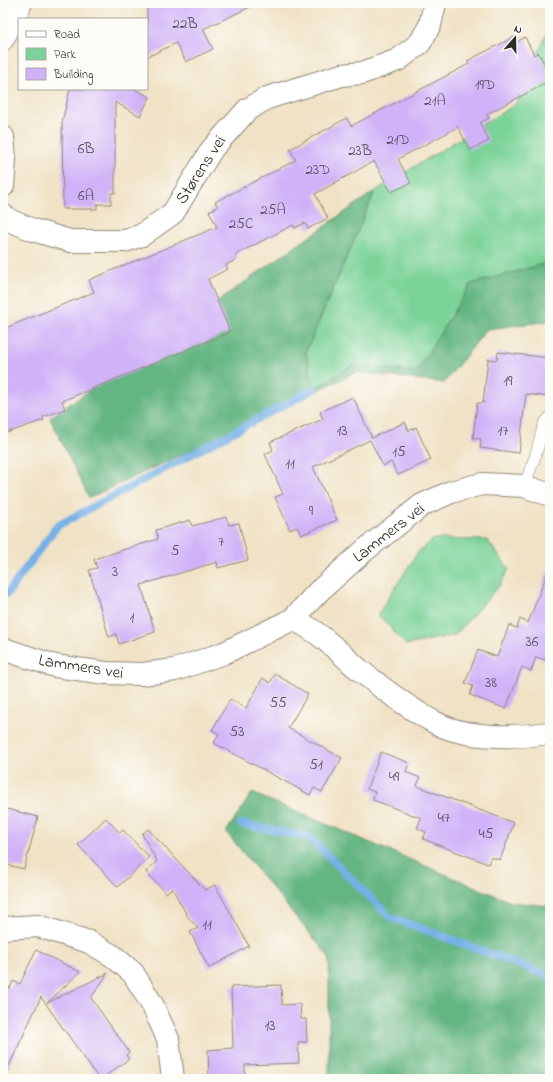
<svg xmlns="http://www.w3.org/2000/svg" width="553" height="1082" viewBox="0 0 553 1082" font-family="'Indie Flower',sans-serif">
<rect width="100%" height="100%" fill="#fdfcf7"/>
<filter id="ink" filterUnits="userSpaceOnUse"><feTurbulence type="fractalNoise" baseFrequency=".025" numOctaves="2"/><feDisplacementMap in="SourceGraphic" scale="8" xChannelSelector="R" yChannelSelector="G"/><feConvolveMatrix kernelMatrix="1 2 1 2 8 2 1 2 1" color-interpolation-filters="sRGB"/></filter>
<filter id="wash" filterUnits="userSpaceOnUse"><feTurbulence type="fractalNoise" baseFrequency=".012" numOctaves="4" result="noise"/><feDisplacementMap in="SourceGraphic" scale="16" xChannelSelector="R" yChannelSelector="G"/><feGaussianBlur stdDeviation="0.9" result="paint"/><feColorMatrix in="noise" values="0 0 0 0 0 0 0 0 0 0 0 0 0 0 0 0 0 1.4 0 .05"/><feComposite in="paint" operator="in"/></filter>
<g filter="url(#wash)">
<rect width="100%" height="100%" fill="#f0e2c5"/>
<g fill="#7bd399" stroke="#537f62">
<polygon points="550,26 550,262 471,284 416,372 353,365 314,389 306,352 375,191 516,104"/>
<polygon points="434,539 487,540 509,569 500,585 455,635 406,645 378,614 418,552"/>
</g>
<g fill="#64b581" stroke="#487056">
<polygon points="375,191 306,352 314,389 353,365 416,372 471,284 550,262 550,321 487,329 444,383 357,372 89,498 50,418"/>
<polygon points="252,793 511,902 550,906 550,1079 329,1079 329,957 226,832"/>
</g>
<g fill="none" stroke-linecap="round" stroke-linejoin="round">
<g stroke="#75b0e6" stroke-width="8">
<polyline points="7,594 57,526 314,389"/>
<polyline points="241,824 309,837 390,917 550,976"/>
</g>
</g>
<g id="blocks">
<g fill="#d0b2f8">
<polygon points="147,3 259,3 203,29 213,49 186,62 176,43 147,57"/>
<polygon points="514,37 517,42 525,37 534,55 538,52 550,74 550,81 487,114 489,118 480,123 489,141 470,150 458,127 398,159 411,183 391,192 374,161 315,194 328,218 308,229 305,223 295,228 293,225 235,255 237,259 226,265 228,269 208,279 230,332 62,401 65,409 43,417 44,420 3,434 3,329 94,292 89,280 217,227 209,211 218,207 215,202 296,160 290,149 347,118 351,126 469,64 467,61"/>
<polygon points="70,89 134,89 150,97 140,116 115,102 115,193 111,193 111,204 97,204 97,209 63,209 62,122"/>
<polygon points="498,352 550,358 550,397 526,394 519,453 480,448 481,439 473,438 477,403 483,403 488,359 497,360"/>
<polygon points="353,397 372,438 405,422 409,431 416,427 431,460 398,475 391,462 383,466 370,440 313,467 337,520 301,535 297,527 290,530 275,497 283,494 265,454 273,450 270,442 323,419 320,412"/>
<polygon points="226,517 229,525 239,523 248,560 218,568 217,562 141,585 155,632 119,644 116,634 109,637 89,570 97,568 94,559 158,539 156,530 190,520 192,526"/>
<polygon points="548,571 550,571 550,648 545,660 536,657 531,671 522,667 506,709 470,695 473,686 465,683 478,650 497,657 509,625 517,628 520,619 528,623"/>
<polygon points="275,674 308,694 288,728 342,758 322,792 314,788 310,795 214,743 219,734 212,730 230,699 246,708 263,678 270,683"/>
<polygon points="381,752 409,763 406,772 420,778 417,786 514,823 500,860 491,857 488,864 423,839 426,832 417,828 421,818 373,800 375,792 367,789"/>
<polygon points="3,808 38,817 24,869 3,864"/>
<polygon points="106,818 120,833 123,830 149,857 118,887 78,845"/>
<polygon points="148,829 205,890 215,885 249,946 209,968 190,932 198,928 188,917 172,888 166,893 146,872 157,861 142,834"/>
<polygon points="36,950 80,972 47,1003 108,973 91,998 129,1052 126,1055 129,1059 101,1079 99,1079 41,997 3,1079 3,985 10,988 13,981 20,984"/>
<polygon points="281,985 282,1005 300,1004 301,1019 306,1019 307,1042 298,1042 299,1063 245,1065 245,1078 209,1079 208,1050 233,1048 231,987"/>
</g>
</g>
</g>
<g filter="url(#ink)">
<use href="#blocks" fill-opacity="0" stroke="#8e8678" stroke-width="1"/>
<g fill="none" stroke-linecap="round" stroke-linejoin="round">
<defs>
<polyline id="service" points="524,486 535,457 544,424 550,417"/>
<g id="minor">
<polyline points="3,39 21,3"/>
<polyline points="3,137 5,159 3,186"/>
<polyline points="3,215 11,221 33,230 70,241 125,241 142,235 173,213 212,149 247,110 267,98 342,75 362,73 398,60 420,43 430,25 435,3"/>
<path d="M293 619C318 631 336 649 356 667 378 685 411 710 436 723 466 739 517 738 550 733"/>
<polyline points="3,649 55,666 106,673 142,674 175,670 224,653 293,619 318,592 365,550 422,505 451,492 482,484 524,486 550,495"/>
<polyline points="3,928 38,926 89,942 113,956 133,973 153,1006 168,1039 173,1079"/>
</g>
</defs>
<use href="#service" stroke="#8e8678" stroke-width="12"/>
<use href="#minor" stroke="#8e8678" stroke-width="24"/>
<use href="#service" stroke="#fff" stroke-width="11"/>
<use href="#minor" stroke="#fff" stroke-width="22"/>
</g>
</g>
<g text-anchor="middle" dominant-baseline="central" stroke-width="4" stroke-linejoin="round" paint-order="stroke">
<g font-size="15" fill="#544d5e">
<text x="185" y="24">22B</text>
<text x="485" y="85">19D</text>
<text x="435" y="101">21A</text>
<text x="398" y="140">21D</text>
<text x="86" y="149">6B</text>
<text x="360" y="151">23B</text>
<text x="318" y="170">23D</text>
<text x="86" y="196">6A</text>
<text x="273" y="210">25A</text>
<text x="241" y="224">25C</text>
<text x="508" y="381">19</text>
<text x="342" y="431">13</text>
<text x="503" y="431">17</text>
<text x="399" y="452">15</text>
<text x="290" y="464">11</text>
<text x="311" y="511">9</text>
<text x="221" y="542">7</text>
<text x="175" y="551">5</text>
<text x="115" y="572">3</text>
<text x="132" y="618">1</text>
<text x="532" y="642">36</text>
<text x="491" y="683">38</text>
<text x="278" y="703">55</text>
<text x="237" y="732">53</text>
<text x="316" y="765">51</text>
<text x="394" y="777">49</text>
<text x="444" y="818">47</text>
<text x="486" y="834">45</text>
<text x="207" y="925">11</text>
<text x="270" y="1026">13</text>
</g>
<g font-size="17" fill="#2b2b2b" stroke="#fdfcf7">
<text transform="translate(201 170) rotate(-57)">Størens vei</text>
<text transform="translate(389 533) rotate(-38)">Lammers vei</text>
<text transform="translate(81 667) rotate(9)">Lammers vei</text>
</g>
</g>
<rect width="553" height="1082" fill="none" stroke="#fdfcf7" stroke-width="16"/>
<rect x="18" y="18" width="130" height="72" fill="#fdfcf7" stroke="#a9a8a5"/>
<rect x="26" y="31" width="20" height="6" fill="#ffffff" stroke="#a9a8a5"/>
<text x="54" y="38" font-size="12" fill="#2b2b2b">Road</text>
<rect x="26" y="48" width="20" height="12" fill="#7bd399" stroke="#a9a8a5"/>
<text x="54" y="58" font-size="12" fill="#2b2b2b">Park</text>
<rect x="26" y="68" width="20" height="12" fill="#d0b2f8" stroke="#a9a8a5"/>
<text x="54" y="78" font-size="12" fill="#2b2b2b">Building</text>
<g transform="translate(515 38) rotate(20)" stroke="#fdfcf7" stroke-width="3" paint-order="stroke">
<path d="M0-3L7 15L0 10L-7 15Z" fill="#2b2b2b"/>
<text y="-6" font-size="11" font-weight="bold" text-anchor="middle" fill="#2b2b2b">N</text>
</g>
</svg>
